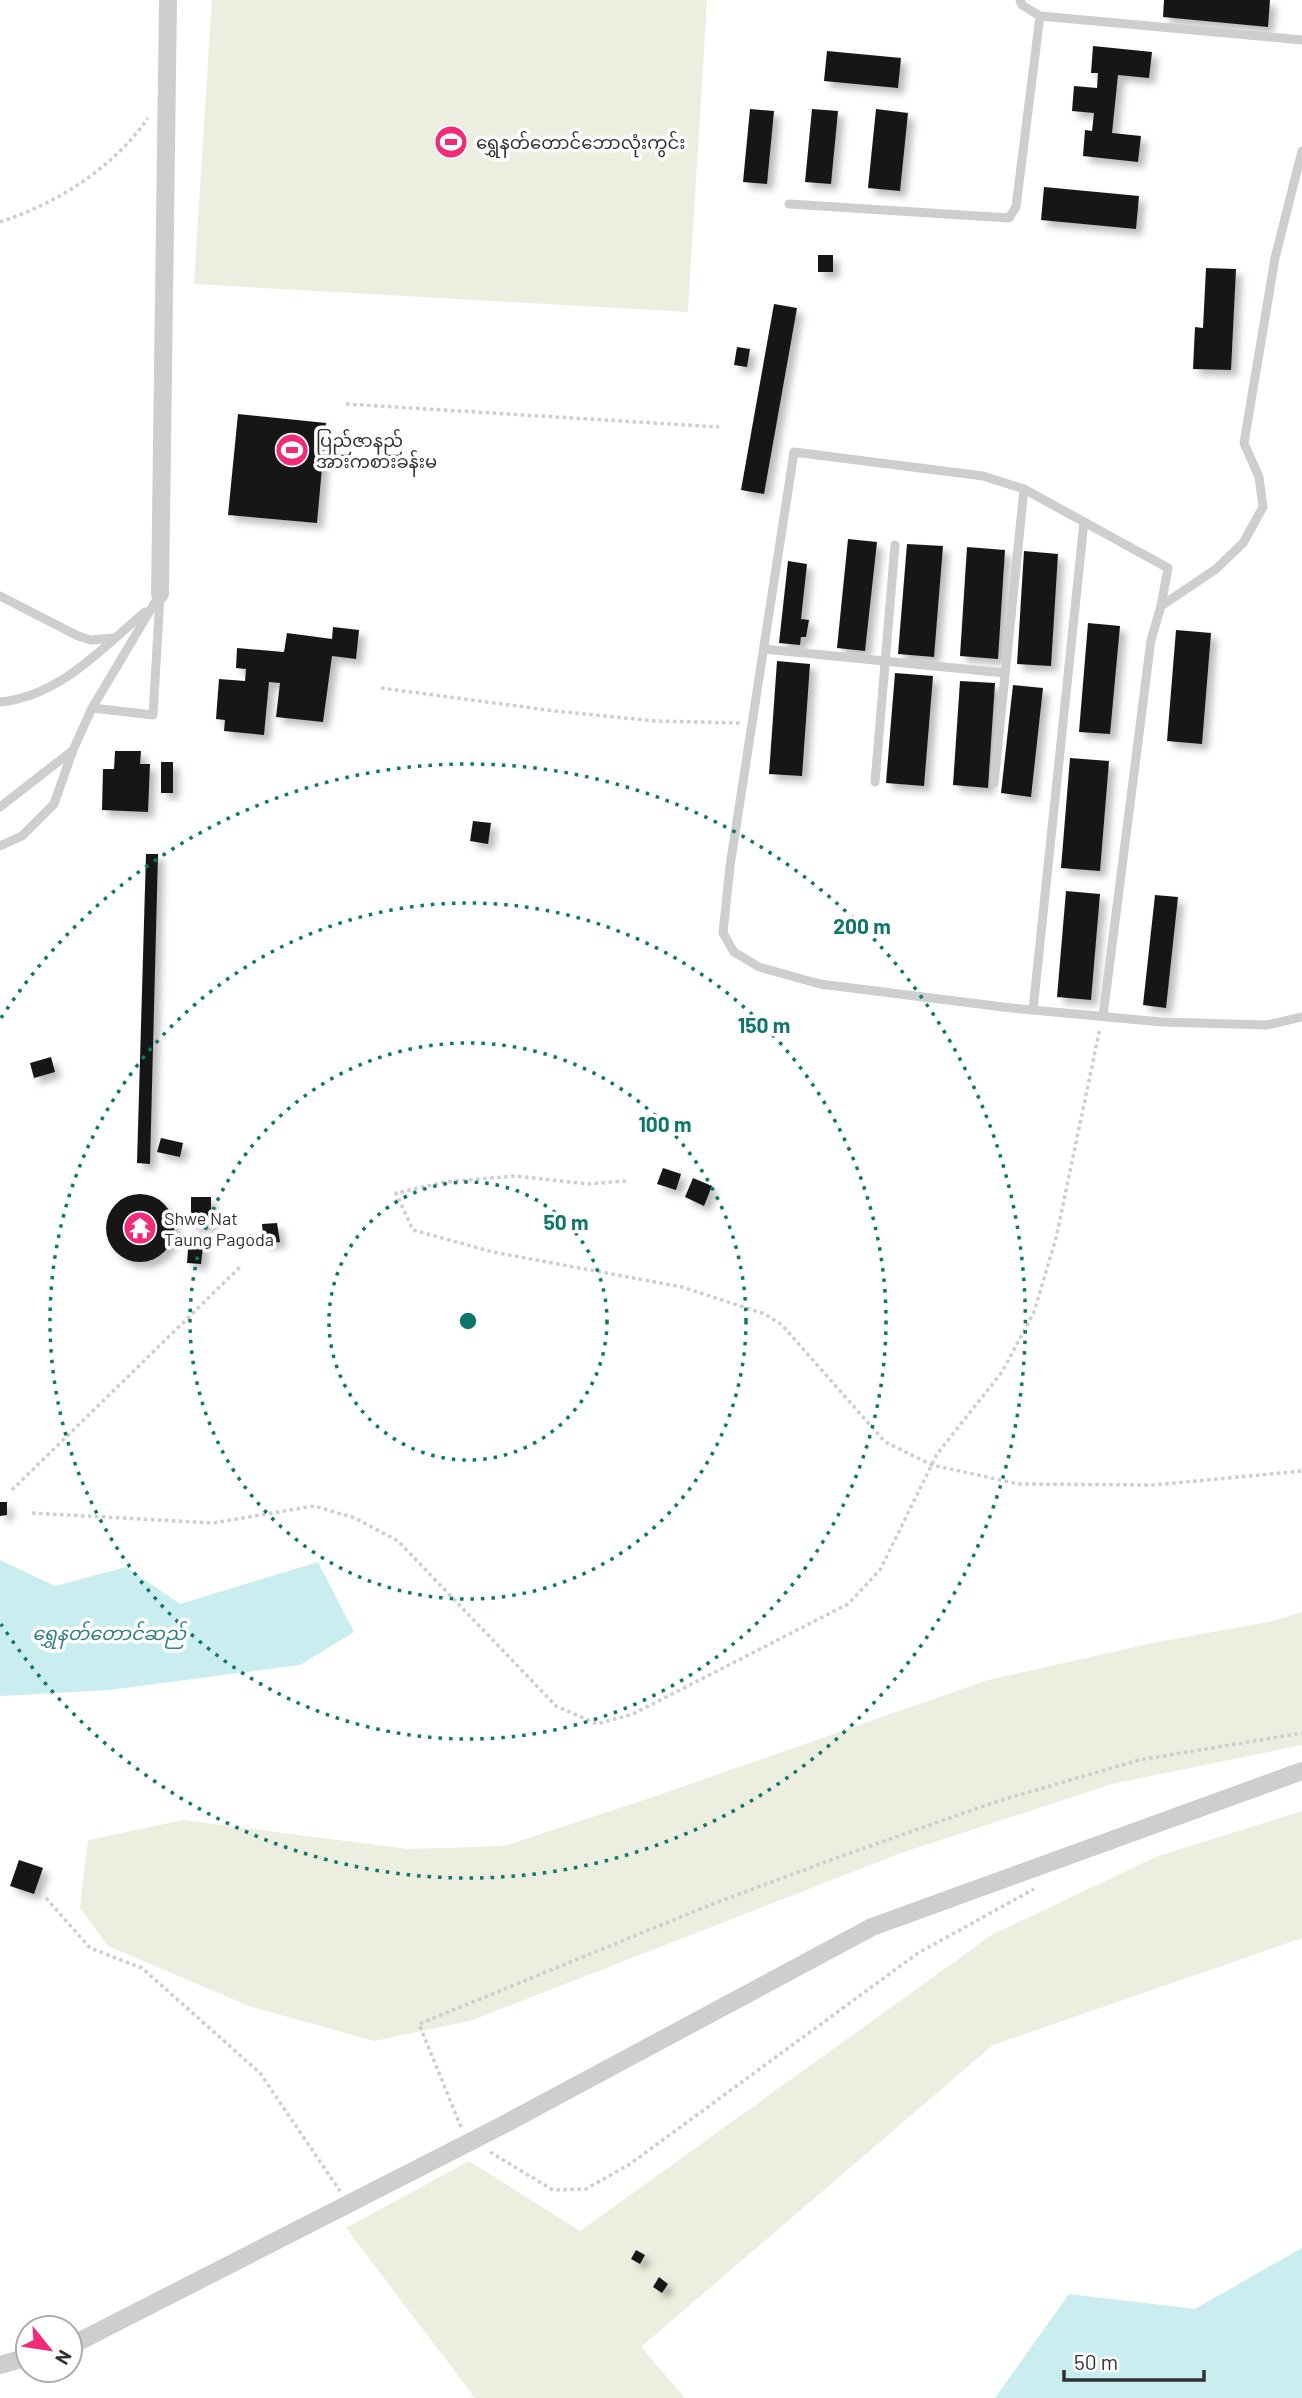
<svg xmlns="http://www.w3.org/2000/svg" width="1302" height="2398" viewBox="0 0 1302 2398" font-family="Barlow,'Noto Sans Myanmar',sans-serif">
<defs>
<filter id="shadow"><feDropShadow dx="6" dy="6" stdDeviation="3.5" flood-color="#0004"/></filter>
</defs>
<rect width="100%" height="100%" fill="#fff"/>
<g fill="#ecefdf">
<polygon points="212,0 707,0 688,312 194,284"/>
<polygon points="1302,1612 1302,1745 1112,1784 901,1853 470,2021 374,2041 249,2006 108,1946 80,1908 88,1840 183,1820 408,1849 504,1846 656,1796 988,1680 1157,1642 1273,1621"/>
<polygon points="1302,1811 1302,1938 993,2045 641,2347 685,2398 475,2398 346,2228 469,2161 580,2231 993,1934 1158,1856"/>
</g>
<g fill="#caedef">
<polygon points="0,1560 55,1586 126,1567 180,1604 318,1562 354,1632 300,1665 109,1690 0,1696"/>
<polygon points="1302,2248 1302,2398 995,2398 1069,2294 1195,2309"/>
</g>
<g fill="#181818" filter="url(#shadow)">
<polygon points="1164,0 1270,0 1268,27 1163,17"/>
<polygon points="1093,46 1152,52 1149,78 1118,75 1112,133 1141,136 1138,162 1083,156 1085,130 1092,131 1094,113 1072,111 1074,86 1097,88 1098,73 1091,73"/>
<polygon points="827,51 901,58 898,88 824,81"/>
<polygon points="750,109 774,111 767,184 743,182"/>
<polygon points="812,109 838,111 831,184 805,182"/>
<polygon points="876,109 908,113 900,191 868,188"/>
<polygon points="1044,187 1139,196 1136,229 1041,220"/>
<rect x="818" y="255" width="15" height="17"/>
<polygon points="1206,268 1236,269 1231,370 1193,369 1195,327 1203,328"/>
<polygon points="774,304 797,308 764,494 741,490"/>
<polygon points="737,347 750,349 747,367 734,365"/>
<polygon points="238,414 326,423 317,523 228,515"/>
<polygon points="848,539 877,542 865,651 837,648"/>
<polygon points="907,544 943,546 934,657 898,654"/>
<polygon points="967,547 1005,550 998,659 960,656"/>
<polygon points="1024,551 1058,554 1051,666 1017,664"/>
<polygon points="788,561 807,564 801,619 809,620 806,637 801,637 800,645 779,643"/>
<polygon points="1088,623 1120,626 1110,734 1079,732"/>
<polygon points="333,627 359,630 356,659 332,656 323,722 276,717 280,683 269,682 264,735 224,731 225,720 216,719 219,679 245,681 246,669 236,668 237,648 284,652 287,633 332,639"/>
<polygon points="1176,630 1211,633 1202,744 1167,741"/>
<polygon points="777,661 810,664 802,776 769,774"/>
<polygon points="895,673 933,676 924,786 886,783"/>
<polygon points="960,681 995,683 988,788 953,785"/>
<polygon points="1013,685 1043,688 1031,797 1001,793"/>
<polygon points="115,751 141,751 140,764 150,764 148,812 102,810 103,769 114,769"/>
<polygon points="1070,758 1109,761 1100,871 1061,868"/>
<rect x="161" y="762" width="12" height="31"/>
<polygon points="473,821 491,823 488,844 470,841"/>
<polygon points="146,854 158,854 150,1164 137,1163"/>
<polygon points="1066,891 1100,894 1091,1000 1057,997"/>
<polygon points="1155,895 1178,897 1166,1008 1143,1005"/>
<polygon points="51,1057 55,1072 34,1078 30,1063"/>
<polygon points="161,1138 183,1143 180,1157 157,1152"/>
<polygon points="663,1168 681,1174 676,1190 657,1184"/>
<polygon points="693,1178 712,1186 704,1206 685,1197"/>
<circle cx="140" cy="1228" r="34"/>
<rect x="191" y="1197" width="20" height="29"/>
<polygon points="277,1223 280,1242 264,1244 262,1224"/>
<polygon points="189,1236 204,1237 201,1264 187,1263"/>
<polygon points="0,1502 7,1502 7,1515 0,1516"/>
<polygon points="19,1860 43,1868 34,1894 10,1886"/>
<polygon points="636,2250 645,2255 640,2264 631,2259"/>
<polygon points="659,2277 668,2284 662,2293 653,2287"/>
</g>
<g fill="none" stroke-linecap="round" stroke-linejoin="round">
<g stroke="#cecece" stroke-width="3.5" stroke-dasharray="3.5 3.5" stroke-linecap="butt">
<path d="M0 222C58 203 113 168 148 118"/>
<polyline points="346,404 719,427"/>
<polyline points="381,688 555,711 655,721 741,723"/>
<polyline points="626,1181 588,1184 515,1176 445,1182 396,1193 413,1230 493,1252 682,1287 765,1314 782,1325 885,1442 932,1465 1019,1484 1154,1485 1302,1471"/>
<polyline points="12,1490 240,1267"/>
<polyline points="32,1513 213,1523 314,1506 355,1518 398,1541 556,1706 597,1724 633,1714 848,1604 880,1570 937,1454 1002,1372 1034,1312 1056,1238 1100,1028"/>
<polyline points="46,1898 90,1948 142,1968 260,2073 340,2191"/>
<polyline points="461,2127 419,2024 710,1905 828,1861 995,1802 1139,1760 1302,1733"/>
<polyline points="490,2152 553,2190 586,2189 630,2164 918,1953 1034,1889"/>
</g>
<g stroke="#cecece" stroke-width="9">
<polyline points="1020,0 1022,5 1040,16 1302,40"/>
<polyline points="789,204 1009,218 1016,207 1040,16"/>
<polyline points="0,596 78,636 91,640 113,638"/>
<polyline points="1161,606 1168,568 1024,489 983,476 794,452 730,866 723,933 734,952 759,967 820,984 1011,1008 1162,1022 1267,1025 1302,1017"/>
<polyline points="764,649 1005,673"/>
<path d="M0 702C60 696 101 649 145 612"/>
<polyline points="92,708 153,715 160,596"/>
<polyline points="875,782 895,545"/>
<polyline points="994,783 1024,489"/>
<polyline points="0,807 72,751"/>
<polyline points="0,846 22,836 54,804 73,750 92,708 160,594"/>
<polyline points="1033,1010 1084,522"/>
<polyline points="1103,1016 1151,640 1161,606 1216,569 1243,543 1263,507 1259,477 1244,443 1275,258 1302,151"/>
</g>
<g stroke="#cecece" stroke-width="18">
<polyline points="160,594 168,0"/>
<polyline points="70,2344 80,2341 501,2126 872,1927 1302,1771"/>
<polyline points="0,2365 28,2357"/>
</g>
</g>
<g fill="none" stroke="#0f766e" stroke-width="3.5" stroke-dasharray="3.5 7">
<circle cx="468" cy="1321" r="139"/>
<circle cx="468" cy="1321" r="278"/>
<circle cx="468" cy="1321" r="418"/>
<path d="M1 1018A557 557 0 1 1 1 1624"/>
</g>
<defs>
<symbol id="stadium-disc" viewBox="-11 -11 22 22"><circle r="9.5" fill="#f12b77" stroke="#fff"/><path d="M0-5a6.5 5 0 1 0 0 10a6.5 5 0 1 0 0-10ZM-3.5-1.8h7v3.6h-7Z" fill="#fff"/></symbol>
<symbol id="temple-disc" viewBox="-11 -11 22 22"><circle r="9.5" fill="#f12b77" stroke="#fff"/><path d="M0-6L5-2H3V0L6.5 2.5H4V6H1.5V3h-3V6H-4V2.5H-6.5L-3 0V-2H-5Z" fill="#fff"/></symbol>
</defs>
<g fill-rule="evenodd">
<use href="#stadium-disc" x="432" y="123" width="38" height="38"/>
<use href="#stadium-disc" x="273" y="431" width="38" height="38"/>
<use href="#temple-disc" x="121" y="1209" width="38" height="38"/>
</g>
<g text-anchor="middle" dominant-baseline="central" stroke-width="7" stroke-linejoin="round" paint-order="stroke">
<g font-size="18" fill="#313131" stroke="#fff" text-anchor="start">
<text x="476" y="142">ရွှေနတ်တောင်ဘောလုံးကွင်း</text>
<text x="316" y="440">ပြည်ဇာနည်<tspan x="316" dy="21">အားကစားခန်းမ</tspan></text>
<text x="164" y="1218">Shwe Nat<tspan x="164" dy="21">Taung Pagoda</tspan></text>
</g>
<g font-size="19" font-style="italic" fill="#328085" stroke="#fff">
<text x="109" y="1632">ရွှေနတ်တောင်ဆည်</text>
</g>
</g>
<circle cx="468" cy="1321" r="10" fill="#0f766e" stroke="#fff" stroke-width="3.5"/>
<g font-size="21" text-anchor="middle" font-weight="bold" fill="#0f766e" stroke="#fff" stroke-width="7" stroke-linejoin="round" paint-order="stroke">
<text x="862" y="934">200 m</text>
<text x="764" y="1033">150 m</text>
<text x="665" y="1132">100 m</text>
<text x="566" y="1230">50 m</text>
</g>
<g transform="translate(49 2349) rotate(120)"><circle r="33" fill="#ffffff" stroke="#adadad" stroke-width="2"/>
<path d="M0-5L12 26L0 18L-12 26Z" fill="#f12b77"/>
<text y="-10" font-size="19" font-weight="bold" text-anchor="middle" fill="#313131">N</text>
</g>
<path d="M1064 2370v10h140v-10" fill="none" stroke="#313131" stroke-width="3.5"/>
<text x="1074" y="2370" font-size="21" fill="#313131" stroke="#ffffff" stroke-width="5" paint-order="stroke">50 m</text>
</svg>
